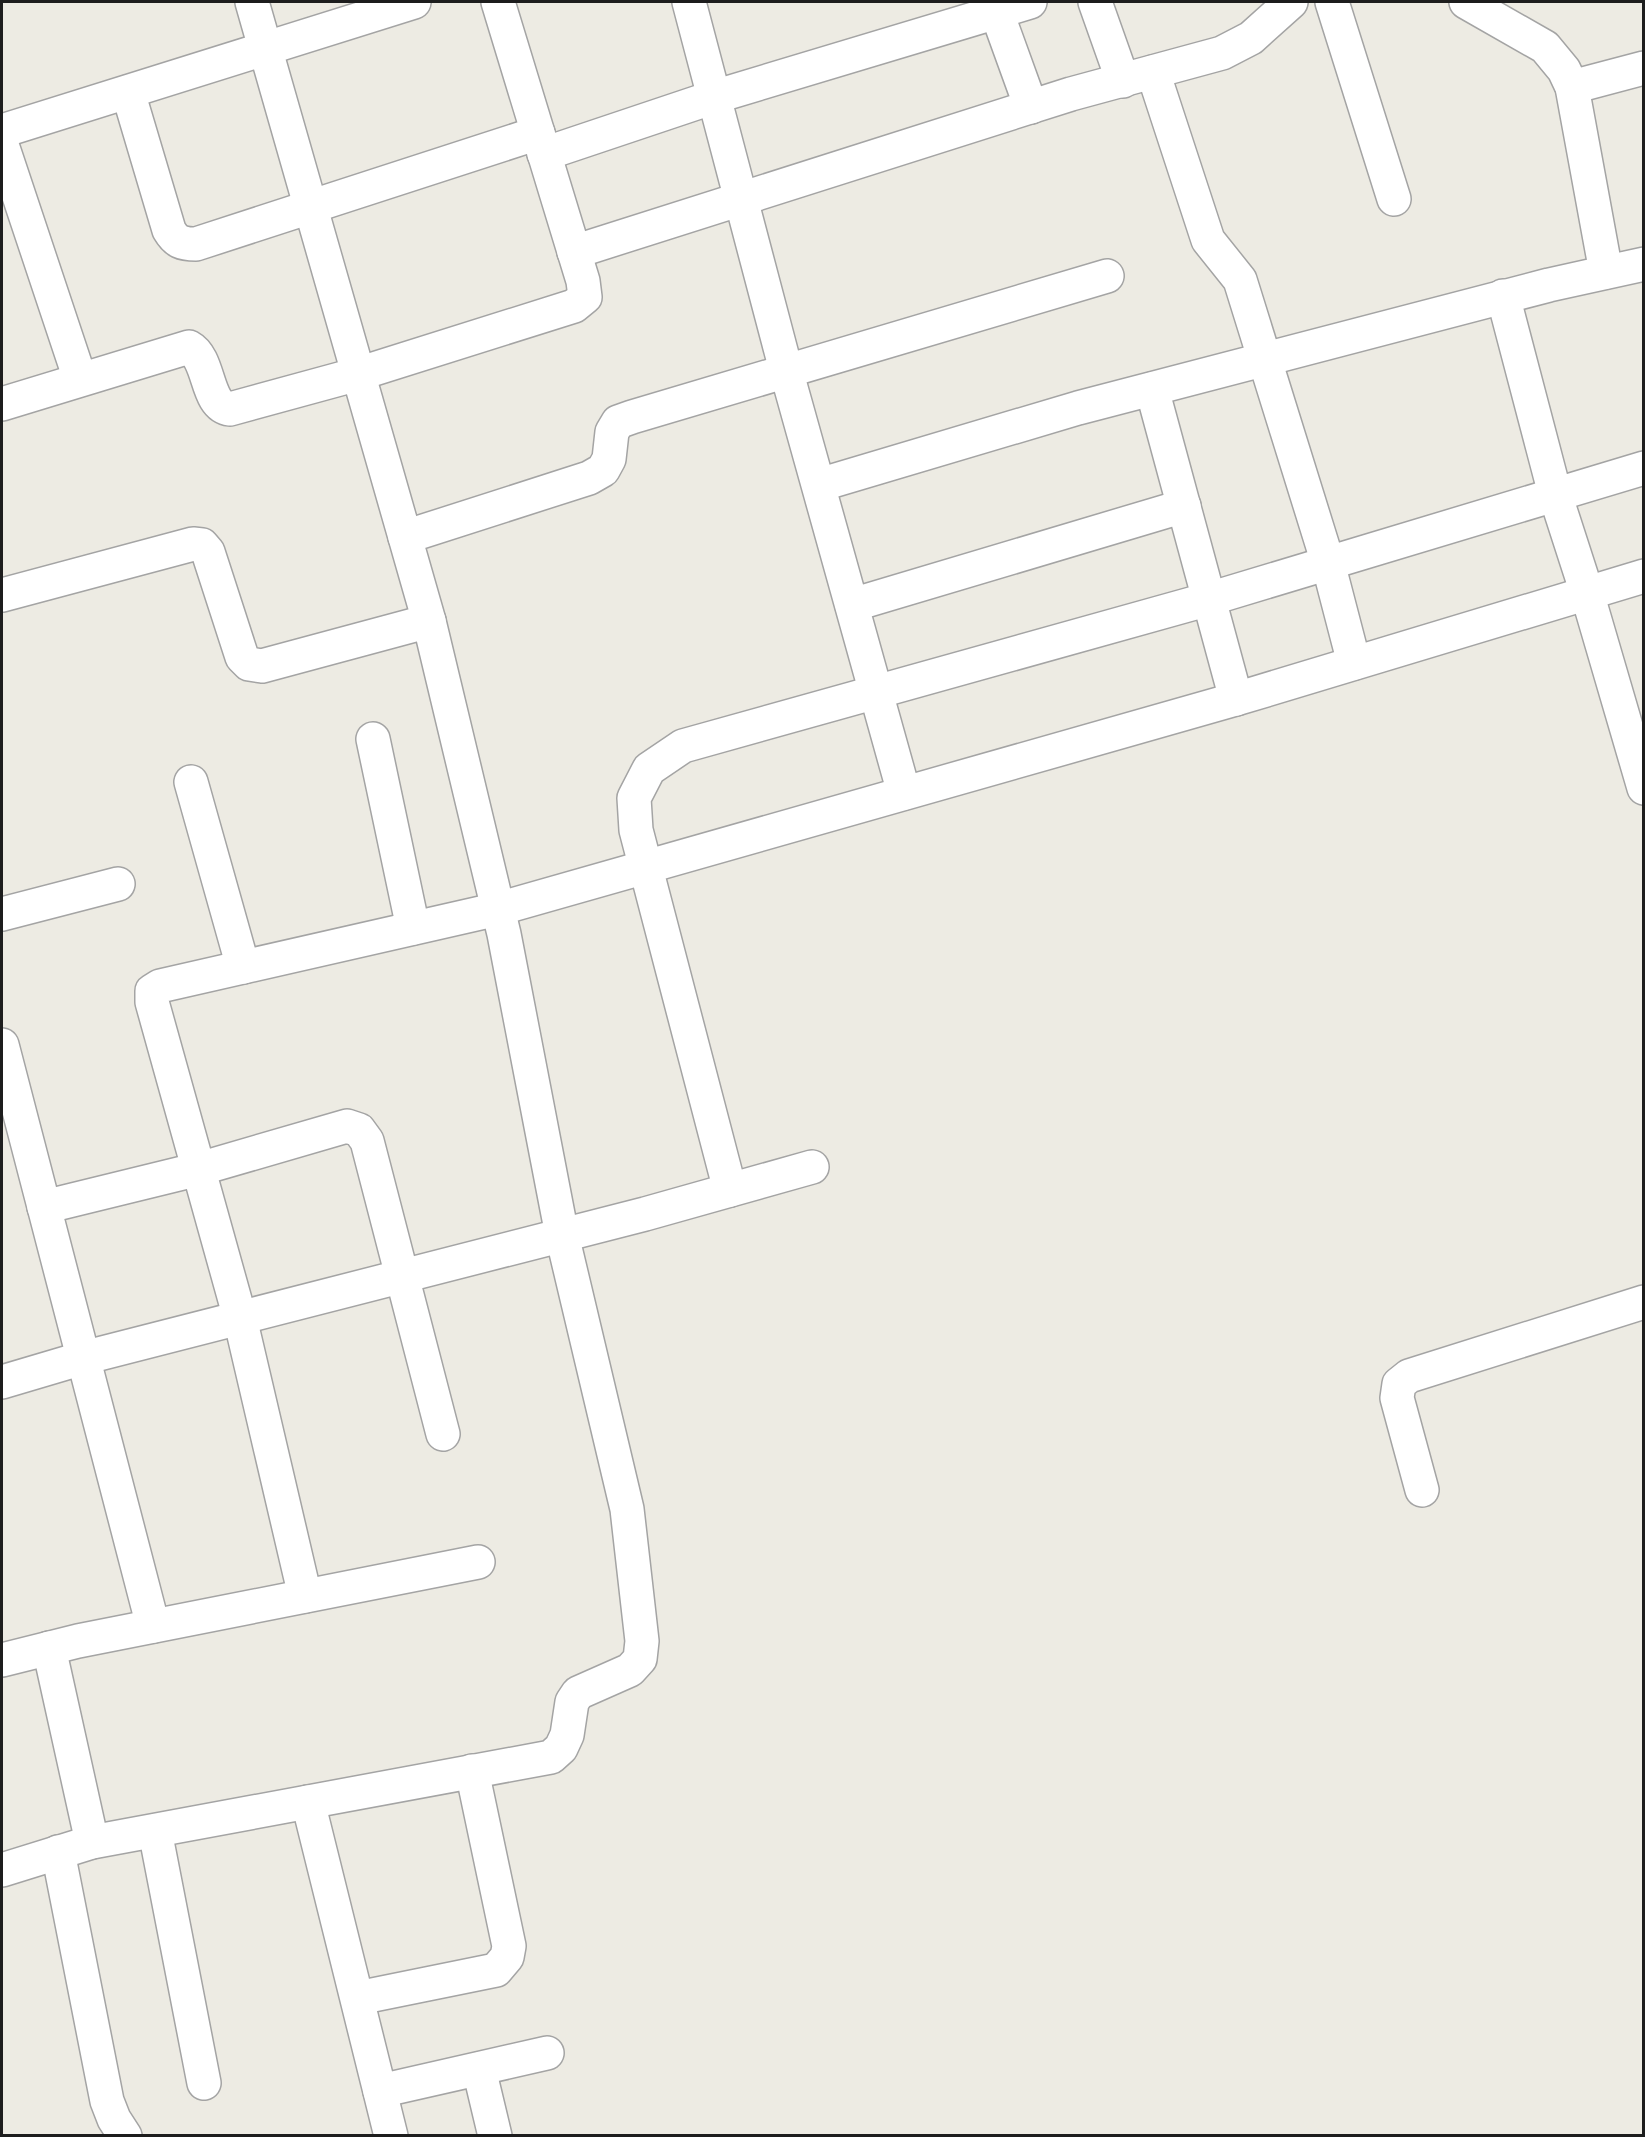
<svg xmlns="http://www.w3.org/2000/svg" width="1645" height="2137" viewBox="0 0 1645 2137" font-family="Lato,sans-serif">
<rect width="100%" height="100%" fill="#edebe3"/>
<g fill="none" stroke-linecap="round" stroke-linejoin="round">
<defs>
<g id="minor">
<polyline points="689,2 786,370 904,793"/>
<polyline points="993,2 1031,107"/>
<polyline points="1095,2 1123,81"/>
<polyline points="1332,2 1394,199"/>
<polyline points="1466,2 1545,47 1564,70 1572,87 1606,272"/>
<polyline points="1153,72 1208,240 1240,280 1328,563 1354,663"/>
<polyline points="1572,87 1644,68"/>
<path d="M128 92 169 230C176 242 182 244 196 244L538 133"/>
<polyline points="2,131 414,2"/>
<polyline points="2,145 80,379"/>
<polyline points="544,154 714,97 1030,2"/>
<polyline points="574,252 1071,94 1222,53 1251,38 1291,2"/>
<polyline points="1503,296 1555,494 1587,593 1644,788"/>
<polyline points="1152,389 1236,699"/>
<path d="M2 404 189 347C211 359 205 406 230 409L358 374 574 306 585 297 583 281 498 2"/>
<polyline points="819,485 1078,408 1549,285 1644,264"/>
<polyline points="405,537 589,478 603,470 609,459 612,432 618,422 632,417 1107,276"/>
<polyline points="2,595 193,544 202,545 208,552 242,657 249,664 262,666 429,621"/>
<polyline points="852,605 1184,506"/>
<polyline points="373,739 413,928"/>
<polyline points="191,782 243,967"/>
<polyline points="2,914 118,884"/>
<polyline points="2,1045 153,1626"/>
<polyline points="730,1190 636,830 634,798 649,769 683,746 1209,599 1644,468"/>
<polyline points="44,1207 199,1169 347,1126 359,1130 367,1141 443,1434"/>
<polyline points="2,1382 83,1358 645,1214 812,1167"/>
<polyline points="1422,1490 1397,1398 1399,1384 1409,1376 1644,1302"/>
<polyline points="305,1596 240,1318 152,1002 152,991 160,986 498,909 1236,699 1644,576"/>
<polyline points="49,1648 92,1842"/>
<polyline points="2,1660 78,1641 478,1562"/>
<polyline points="308,1802 391,2136"/>
<polyline points="155,1831 204,2083"/>
<polyline points="58,1852 107,2101 114,2119 125,2136"/>
<polyline points="2,1870 92,1842 551,1757 561,1748 567,1735 572,1702 578,1693 630,1670 640,1659 642,1641 627,1509 562,1235 504,934 429,621 252,2"/>
<polyline points="358,1998 496,1970 507,1957 509,1946 472,1771"/>
<polyline points="479,2069 495,2136"/>
<polyline points="380,2091 547,2053"/>
</g>
</defs>
<use href="#minor" stroke="#a4a4a4" stroke-width="36"/>
<use href="#minor" stroke="#fff" stroke-width="33"/>
</g>
<rect width="1645" height="2137" fill="none" stroke="#1d1d1d" stroke-width="6"/>
</svg>
